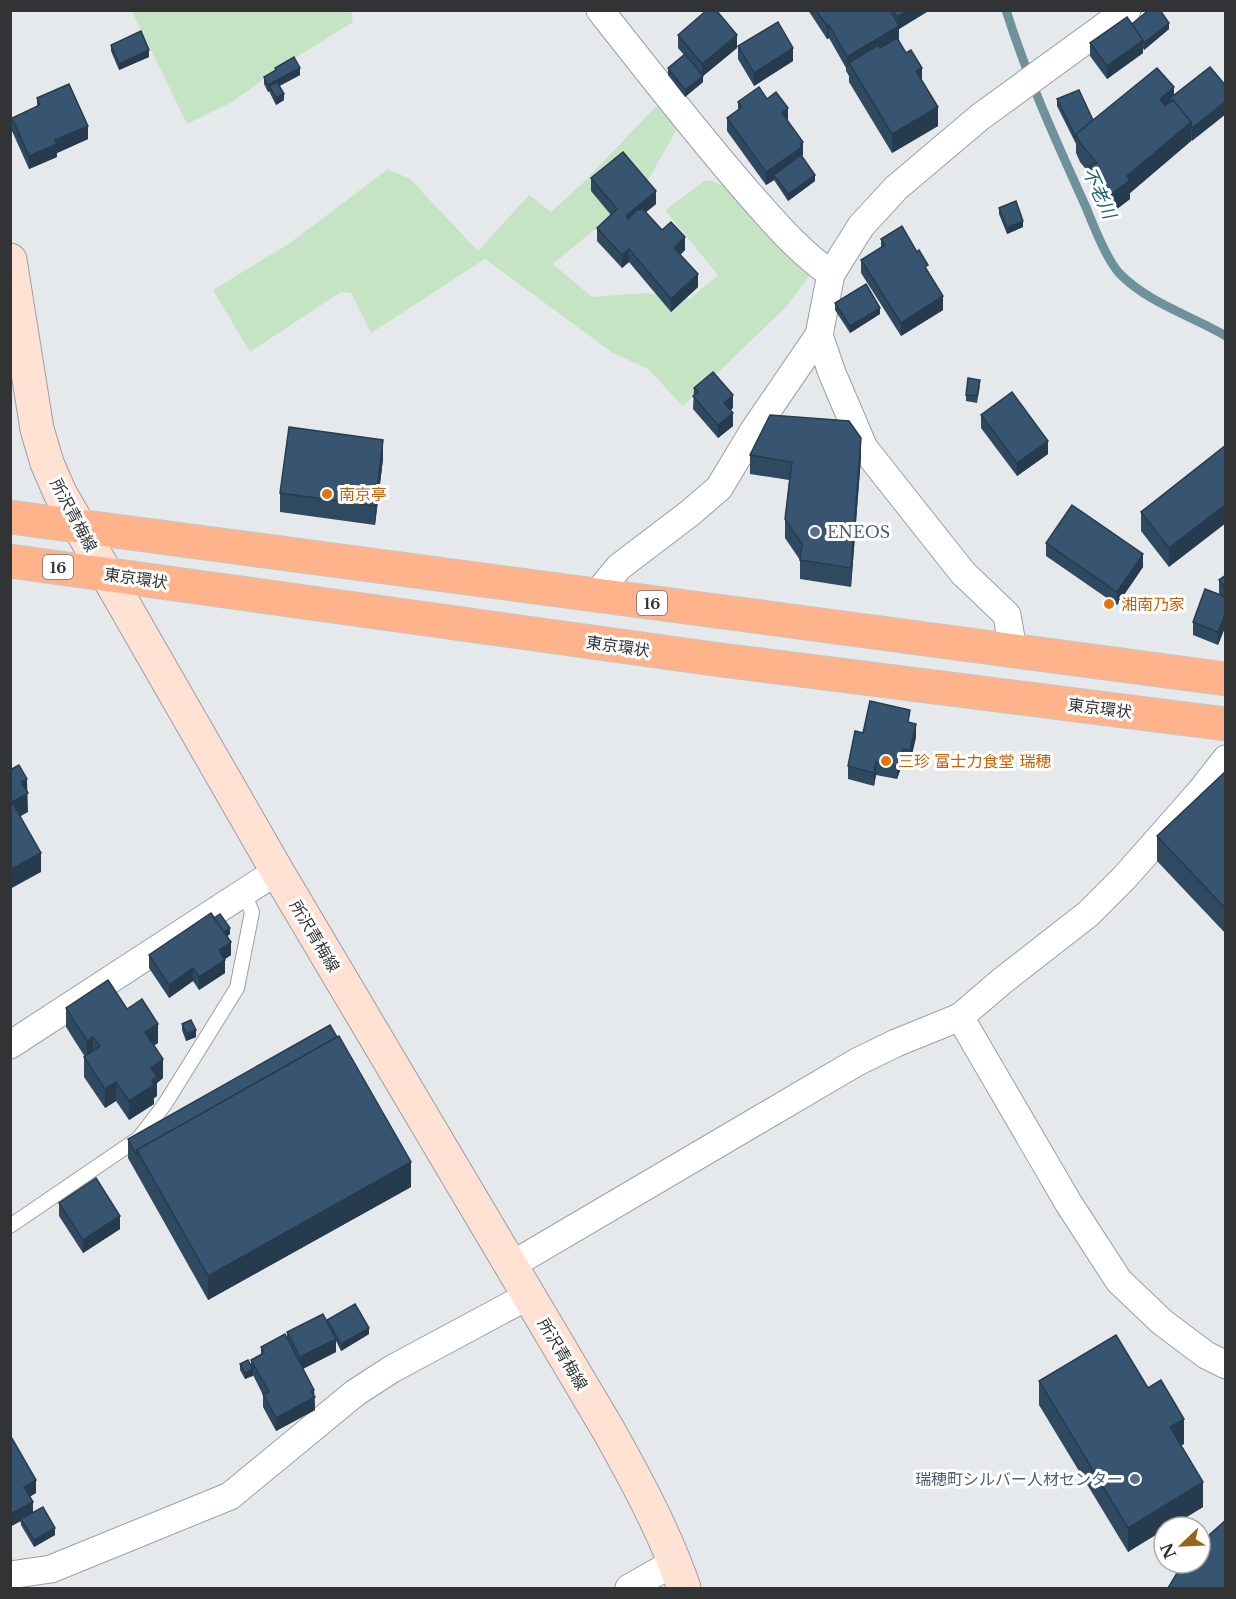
<svg xmlns="http://www.w3.org/2000/svg" width="1236" height="1599" viewBox="0 0 1236 1599" font-family="'Libre Baskerville','Noto Sans JP',serif">
<rect width="100%" height="100%" fill="#e6e9ec"/>
<g fill="#c5e4c3">
<polygon points="132,11 351,11 353,22 279,68 232,102 187,124"/>
<polygon points="659,103 678,127 643,189 553,264 592,297 645,293 690,299 718,275 665,210 706,180 729,187 780,247 810,275 786,307 683,406 648,369 613,353 485,259 371,333 351,293 341,292 250,352 213,290 290,243 388,169 410,179 478,251 529,195 551,212 585,181"/>
</g>
<g fill="none" stroke-linecap="round" stroke-linejoin="round">
<path stroke="#6e929c" stroke-width="9" d="M1006 10C1027 77 1056 141 1085 205 1093 224 1106 259 1120 274 1150 304 1190 315 1226 336"/>
<defs>
<polyline id="service" points="10,1226 139,1138 165,1104 237,988 252,912 244,893"/>
<g id="minor">
<path d="M600 10C647 70 694 130 744 188 771 219 797 250 831 274"/>
<polyline points="819,335 832,373 864,448 963,573 1007,615 1013,650"/>
<polyline points="595,596 619,567 690,513 719,488 754,430 819,335 831,274 861,226 896,188 980,117 1127,10"/>
<polyline points="960,1017 1069,1204 1119,1281 1162,1322 1206,1355 1226,1365"/>
<polyline points="10,1045 277,871"/>
<polyline points="510,1266 857,1062 896,1043 960,1017 1002,981 1088,914 1125,877 1200,792 1226,759"/>
<polyline points="10,1575 51,1569 230,1496 355,1393 392,1369 528,1296"/>
<polyline points="629,1588 675,1562"/>
</g>
<path id="secondary" d="M10 260 37 429 47 463 60 493 277 871 609 1431C638 1483 665 1533 684 1588"/>
<g id="trunk">
<polyline points="10,517 1226,679"/>
<polyline points="10,561 721,660 1226,724"/>
</g>
</defs>
<use href="#service" stroke="#9c9fa2" stroke-width="16"/>
<use href="#minor" stroke="#9c9fa2" stroke-width="29"/>
<use href="#secondary" stroke="#9c9fa2" stroke-width="35"/>
<use href="#trunk" stroke="#c6c6c6" stroke-width="35"/>
<use href="#service" stroke="#fff" stroke-width="14"/>
<use href="#minor" stroke="#fff" stroke-width="27"/>
<use href="#secondary" stroke="#ffe2d4" stroke-width="33"/>
<use href="#trunk" stroke="#feb38b" stroke-width="33"/>
</g>
<g fill="#2f4960">
<polygon points="808,10 851,10 851,12 853,10 930,10 899,29 899,39 898,40 922,81 938,126 892,153 849,82 849,76 846,71 846,68 829,38 827,39"/>
<polygon points="1132,24 1169,29 1144,50 1143,48 1143,53 1107,79 1090,56 1090,43"/>
<polygon points="678,35 737,48 703,76 703,82 685,97 668,75 668,68 684,55 678,48"/>
<polygon points="111,45 149,57 119,70 111,51"/>
<polygon points="738,46 793,61 754,86 738,59"/>
<polygon points="1210,67 1192,141 1191,140 1191,141 1130,193 1130,199 1105,218 1090,185 1090,174 1080,162 1076,153 1076,144 1057,106 1057,99 1093,120 1174,95"/>
<polygon points="275,68 300,75 279,86 284,100 276,105 269,91 268,92 264,84 264,77 275,71"/>
<polygon points="37,98 88,139 57,153 57,157 29,169 12,131 12,118 37,107"/>
<polygon points="767,99 788,121 803,155 802,156 815,181 788,201 774,180 766,185 727,131 727,118 738,110 738,102"/>
<polygon points="591,178 656,204 645,212 662,230 685,250 680,255 698,287 671,312 629,262 622,268 597,241 597,228 611,215 591,191"/>
<polygon points="999,208 1023,227 1007,234 999,214"/>
<polygon points="881,239 917,252 928,272 943,310 901,336 861,273 861,260 881,248"/>
<polygon points="835,303 880,314 850,333 835,310"/>
<polygon points="980,386 977,403 966,401 966,395"/>
<polygon points="694,388 733,408 730,410 733,426 718,438 693,409"/>
<polygon points="981,415 1048,454 1017,476 981,428"/>
<polygon points="1226,445 1169,567 1141,531 1141,512"/>
<polygon points="750,455 861,457 851,587 800,579 800,560 785,538 785,519 789,480 750,474"/>
<polygon points="383,459 375,525 280,512 280,493"/>
<polygon points="1046,543 1143,567 1117,605 1046,556"/>
<polygon points="1226,575 1226,625 1218,645 1193,635 1193,622 1221,596 1219,593 1219,580"/>
<polygon points="910,722 916,737 910,763 903,762 897,779 876,775 874,786 848,779 848,766 863,733"/>
<polygon points="1226,771 1226,934 1157,861 1157,836"/>
<polygon points="214,918 230,934 227,936 231,955 225,959 225,973 199,990 193,981 169,998 149,968 149,955"/>
<polygon points="66,1008 127,1009 158,1043 154,1045 163,1078 157,1083 157,1096 154,1098 154,1104 129,1120 116,1101 105,1108 84,1077 84,1057 85,1057 66,1027"/>
<polygon points="182,1024 196,1037 186,1041 182,1030"/>
<polygon points="128,1139 411,1187 208,1300 128,1158"/>
<polygon points="59,1203 120,1229 83,1253 59,1216"/>
<polygon points="327,1322 369,1334 341,1351 336,1341 336,1352 303,1369 314,1390 315,1410 276,1431 263,1407 263,1395 253,1375 245,1379 240,1370 240,1364 251,1367 251,1360 261,1354 261,1347 287,1339 287,1332"/>
<polygon points="1039,1381 1148,1388 1184,1444 1181,1445 1203,1507 1170,1527 1164,1527 1128,1552 1039,1405"/>
<polygon points="10,1435 36,1493 29,1497 33,1512 55,1535 34,1547 21,1525"/>
</g>
<g fill="#263c4e">
<polygon points="909,10 930,10 899,29 899,39 852,67 849,63 847,67 847,57 897,27 897,17"/>
<polygon points="1169,23 1169,29 1144,50 1144,43"/>
<polygon points="829,25 829,38 827,39 827,26"/>
<polygon points="737,35 737,48 703,76 703,82 685,97 685,90 702,76 702,64"/>
<polygon points="1143,40 1143,53 1107,79 1107,66"/>
<polygon points="793,48 793,61 754,86 754,73"/>
<polygon points="149,50 149,57 119,70 119,64"/>
<polygon points="300,68 300,75 272,90 269,86 269,91 268,92 268,85"/>
<polygon points="922,68 922,87 916,71"/>
<polygon points="1174,87 1174,105 1169,99 1169,110 1160,99"/>
<polygon points="284,94 284,100 276,105 276,98"/>
<polygon points="1226,101 1226,114 1192,141 1192,128"/>
<polygon points="938,107 938,126 892,153 892,134"/>
<polygon points="788,108 788,121 782,113"/>
<polygon points="1191,122 1191,141 1130,193 1130,199 1105,218 1105,199 1127,176"/>
<polygon points="88,126 88,139 57,153 57,157 29,169 29,156 55,140"/>
<polygon points="803,142 803,155 774,175 774,180 766,185 766,172"/>
<polygon points="815,175 815,181 788,201 788,194"/>
<polygon points="656,191 656,204 626,229 626,216"/>
<polygon points="1023,221 1023,227 1007,234 1007,228"/>
<polygon points="685,237 685,250 674,261 674,248"/>
<polygon points="629,249 629,262 622,268 622,255"/>
<polygon points="698,274 698,287 671,312 671,299"/>
<polygon points="943,296 943,310 901,336 901,323"/>
<polygon points="880,308 880,314 850,333 850,326"/>
<polygon points="733,395 733,408 724,416 724,403"/>
<polygon points="733,413 733,426 718,438 718,425"/>
<polygon points="861,438 861,457 851,587 851,568"/>
<polygon points="383,440 383,459 375,525 375,506"/>
<polygon points="1048,441 1048,454 1017,476 1017,463"/>
<polygon points="1226,504 1226,523 1169,567 1169,548"/>
<polygon points="1143,554 1143,567 1117,605 1117,592"/>
<polygon points="1226,612 1226,625 1218,645 1218,632"/>
<polygon points="916,724 916,737 910,763 910,750"/>
<polygon points="903,749 903,762 897,779 897,766"/>
<polygon points="876,762 876,775 874,786 874,773"/>
<polygon points="27,779 28,812 12,821 12,802 21,782"/>
<polygon points="41,853 41,872 10,889 10,870"/>
<polygon points="230,928 230,934 222,940 222,933"/>
<polygon points="231,942 231,955 219,963 219,950"/>
<polygon points="225,960 225,973 199,990 199,977"/>
<polygon points="193,968 193,981 169,998 169,985"/>
<polygon points="158,1024 158,1043 145,1051 145,1032"/>
<polygon points="196,1030 196,1037 186,1041 186,1034"/>
<polygon points="93,1037 93,1056 87,1060 87,1041"/>
<polygon points="163,1059 163,1078 157,1083 157,1096 154,1098 154,1104 129,1120 129,1101 151,1068"/>
<polygon points="116,1082 116,1101 105,1108 105,1089"/>
<polygon points="411,1162 411,1187 208,1300 208,1276"/>
<polygon points="120,1216 120,1229 83,1253 83,1240"/>
<polygon points="369,1328 369,1334 341,1351 341,1344"/>
<polygon points="336,1339 336,1352 300,1370 300,1357"/>
<polygon points="253,1369 253,1376 245,1379 245,1373"/>
<polygon points="314,1390 315,1410 276,1431 276,1418"/>
<polygon points="1184,1419 1184,1444 1170,1452 1170,1427"/>
<polygon points="36,1480 36,1493 24,1500 24,1487"/>
<polygon points="1203,1482 1203,1507 1170,1527 1164,1527 1164,1530 1128,1552 1128,1528"/>
<polygon points="33,1502 33,1515 21,1519 21,1521 10,1527 10,1514"/>
<polygon points="55,1528 55,1535 34,1547 34,1540"/>
</g>
<g fill="#375570" stroke="#263c4e" stroke-width="1.5">
<polygon points="707,10 716,10 737,35 702,64 678,35"/>
<polygon points="816,10 851,10 851,12 853,10 890,10 899,26 847,57 829,25 827,26"/>
<polygon points="893,10 909,10 897,17"/>
<polygon points="1149,10 1160,10 1169,23 1144,43 1132,24"/>
<polygon points="1127,17 1143,40 1107,66 1090,43"/>
<polygon points="778,22 793,48 754,73 738,46"/>
<polygon points="141,31 149,50 119,64 111,45"/>
<polygon points="897,38 906,53 911,50 922,68 916,71 938,107 892,134 849,63 878,45 880,48"/>
<polygon points="685,54 703,76 685,90 668,68"/>
<polygon points="294,57 300,68 268,85 264,77 276,70 275,68"/>
<polygon points="1210,67 1226,86 1226,101 1192,128 1191,122 1173,100 1171,101 1169,99"/>
<polygon points="1157,68 1174,87 1160,99 1165,106 1173,100 1191,122 1127,176 1130,180 1105,199 1090,166 1097,163 1080,143 1076,134"/>
<polygon points="277,82 284,94 276,98 269,86"/>
<polygon points="69,84 88,126 55,140 57,144 29,156 12,118 40,105 37,98"/>
<polygon points="759,87 767,99 776,92 788,108 782,113 803,142 800,144 802,147 766,172 727,118 742,107 738,102"/>
<polygon points="1079,90 1093,120 1076,134 1076,138 1057,99"/>
<polygon points="623,152 656,191 626,216 628,219 638,209 640,210 642,208 662,230 671,222 685,237 674,248 698,274 671,299 629,249 622,255 597,228 617,209 591,178"/>
<polygon points="801,155 815,175 788,194 774,175"/>
<polygon points="1016,201 1023,221 1007,228 999,208"/>
<polygon points="902,226 917,252 919,250 928,265 925,267 943,296 901,323 861,260 885,245 881,239"/>
<polygon points="866,284 880,308 850,326 835,303"/>
<polygon points="713,372 733,395 724,403 733,413 718,425 693,396 698,392 694,388"/>
<polygon points="968,378 980,380 977,396 966,395"/>
<polygon points="1012,392 1048,441 1017,463 981,415"/>
<polygon points="770,415 849,421 861,438 851,568 800,560 802,544 785,519 792,462 750,455"/>
<polygon points="289,427 383,440 375,506 280,493"/>
<polygon points="1226,445 1226,504 1169,548 1141,512"/>
<polygon points="1072,505 1143,554 1117,592 1046,543"/>
<polygon points="1226,575 1226,588 1219,580"/>
<polygon points="1205,589 1226,597 1226,612 1218,632 1193,622"/>
<polygon points="870,701 910,710 908,722 916,724 910,750 903,749 897,766 876,762 874,773 848,766 855,731 863,733"/>
<polygon points="19,765 27,779 21,782 28,793 12,802 41,853 10,870 10,770"/>
<polygon points="1226,771 1226,909 1157,836"/>
<polygon points="211,913 231,942 219,950 225,960 199,977 193,968 169,985 149,955"/>
<polygon points="220,914 230,928 224,932 214,918"/>
<polygon points="108,980 127,1009 142,999 158,1024 145,1032 163,1059 151,1068 157,1077 152,1080 154,1085 129,1101 116,1082 105,1089 84,1057 100,1046 93,1037 87,1041 66,1008"/>
<polygon points="191,1020 196,1030 186,1034 182,1024"/>
<polygon points="330,1025 337,1037 137,1150 137,1156 128,1139"/>
<polygon points="339,1036 411,1162 208,1276 137,1150"/>
<polygon points="96,1178 120,1216 83,1240 59,1203"/>
<polygon points="355,1304 369,1328 341,1344 327,1320"/>
<polygon points="323,1314 336,1339 300,1357 287,1332"/>
<polygon points="285,1334 314,1390 311,1392 315,1397 276,1418 263,1394 269,1392 251,1360 264,1353 261,1347"/>
<polygon points="1116,1335 1148,1388 1161,1380 1184,1419 1170,1427 1203,1482 1128,1528 1039,1381"/>
<polygon points="248,1360 253,1369 245,1373 240,1364"/>
<polygon points="10,1435 36,1480 24,1487 33,1502 10,1514"/>
<polygon points="43,1507 55,1528 34,1540 21,1519"/>
<polygon points="1226,1520 1226,1588 1168,1588 1183,1563 1200,1563 1200,1543"/>
</g>
<g fill="#e8710a" stroke="#fff" stroke-width="2">
<circle cx="327" cy="494" r="6"/>
<circle cx="1109" cy="604" r="6"/>
<circle cx="886" cy="761" r="6"/>
</g>
<g fill="#5c6f8a" stroke="#fff" stroke-width="2">
<circle cx="815" cy="532" r="6"/>
<circle cx="1135" cy="1479" r="6"/>
</g>
<g text-anchor="middle" dominant-baseline="central" stroke-width="6" stroke-linejoin="round" paint-order="stroke">
<g fill="#fff" stroke="#707071" stroke-width="1.5">
<rect x="43" y="555" width="30" height="24" rx="4.5"/>
<rect x="637" y="591" width="30" height="24" rx="4.5"/>
</g>
<g font-size="15" font-weight="bold" fill="#323334">
<text x="58" y="567">16</text>
<text x="652" y="603">16</text>
</g>
<g font-size="16" fill="#c56008" stroke="#fff" text-anchor="start">
<text x="339" y="494">南京亭</text>
<text x="1121" y="604">湘南乃家</text>
<text x="898" y="761">三珍 富士力食堂 瑞穂</text>
</g>
<g font-size="16" fill="#323334" stroke="#fff">
<text transform="translate(74 515) rotate(62)">所沢青梅線</text>
<text transform="translate(136 578) rotate(8)">東京環状</text>
<text transform="translate(618 646) rotate(8)">東京環状</text>
<text transform="translate(1100 708) rotate(7)">東京環状</text>
<text transform="translate(315 936) rotate(59)">所沢青梅線</text>
<text transform="translate(563 1354) rotate(59)">所沢青梅線</text>
</g>
<g font-size="16" fill="#4e5e75" stroke="#fff" text-anchor="start">
<text x="827" y="532">ENEOS</text>
<text x="1123" y="1479" text-anchor="end">瑞穂町シルバー人材センター</text>
</g>
<g font-size="18" font-style="italic" fill="#1f6172" stroke="#fff">
<text transform="translate(1099 193) rotate(65)">不老川</text>
</g>
</g>
<rect width="1236" height="1599" fill="none" stroke="#323334" stroke-width="24"/>
<g transform="translate(1182 1545) rotate(247)"><circle r="28" fill="#ffffff" stroke="#adadae" stroke-width="1.5"/>
<path d="M0-4.5L10 22L0 15L-10 22Z" fill="#986419"/>
<text y="-9" font-size="16" font-weight="bold" text-anchor="middle" fill="#323334">N</text>
</g>
</svg>
